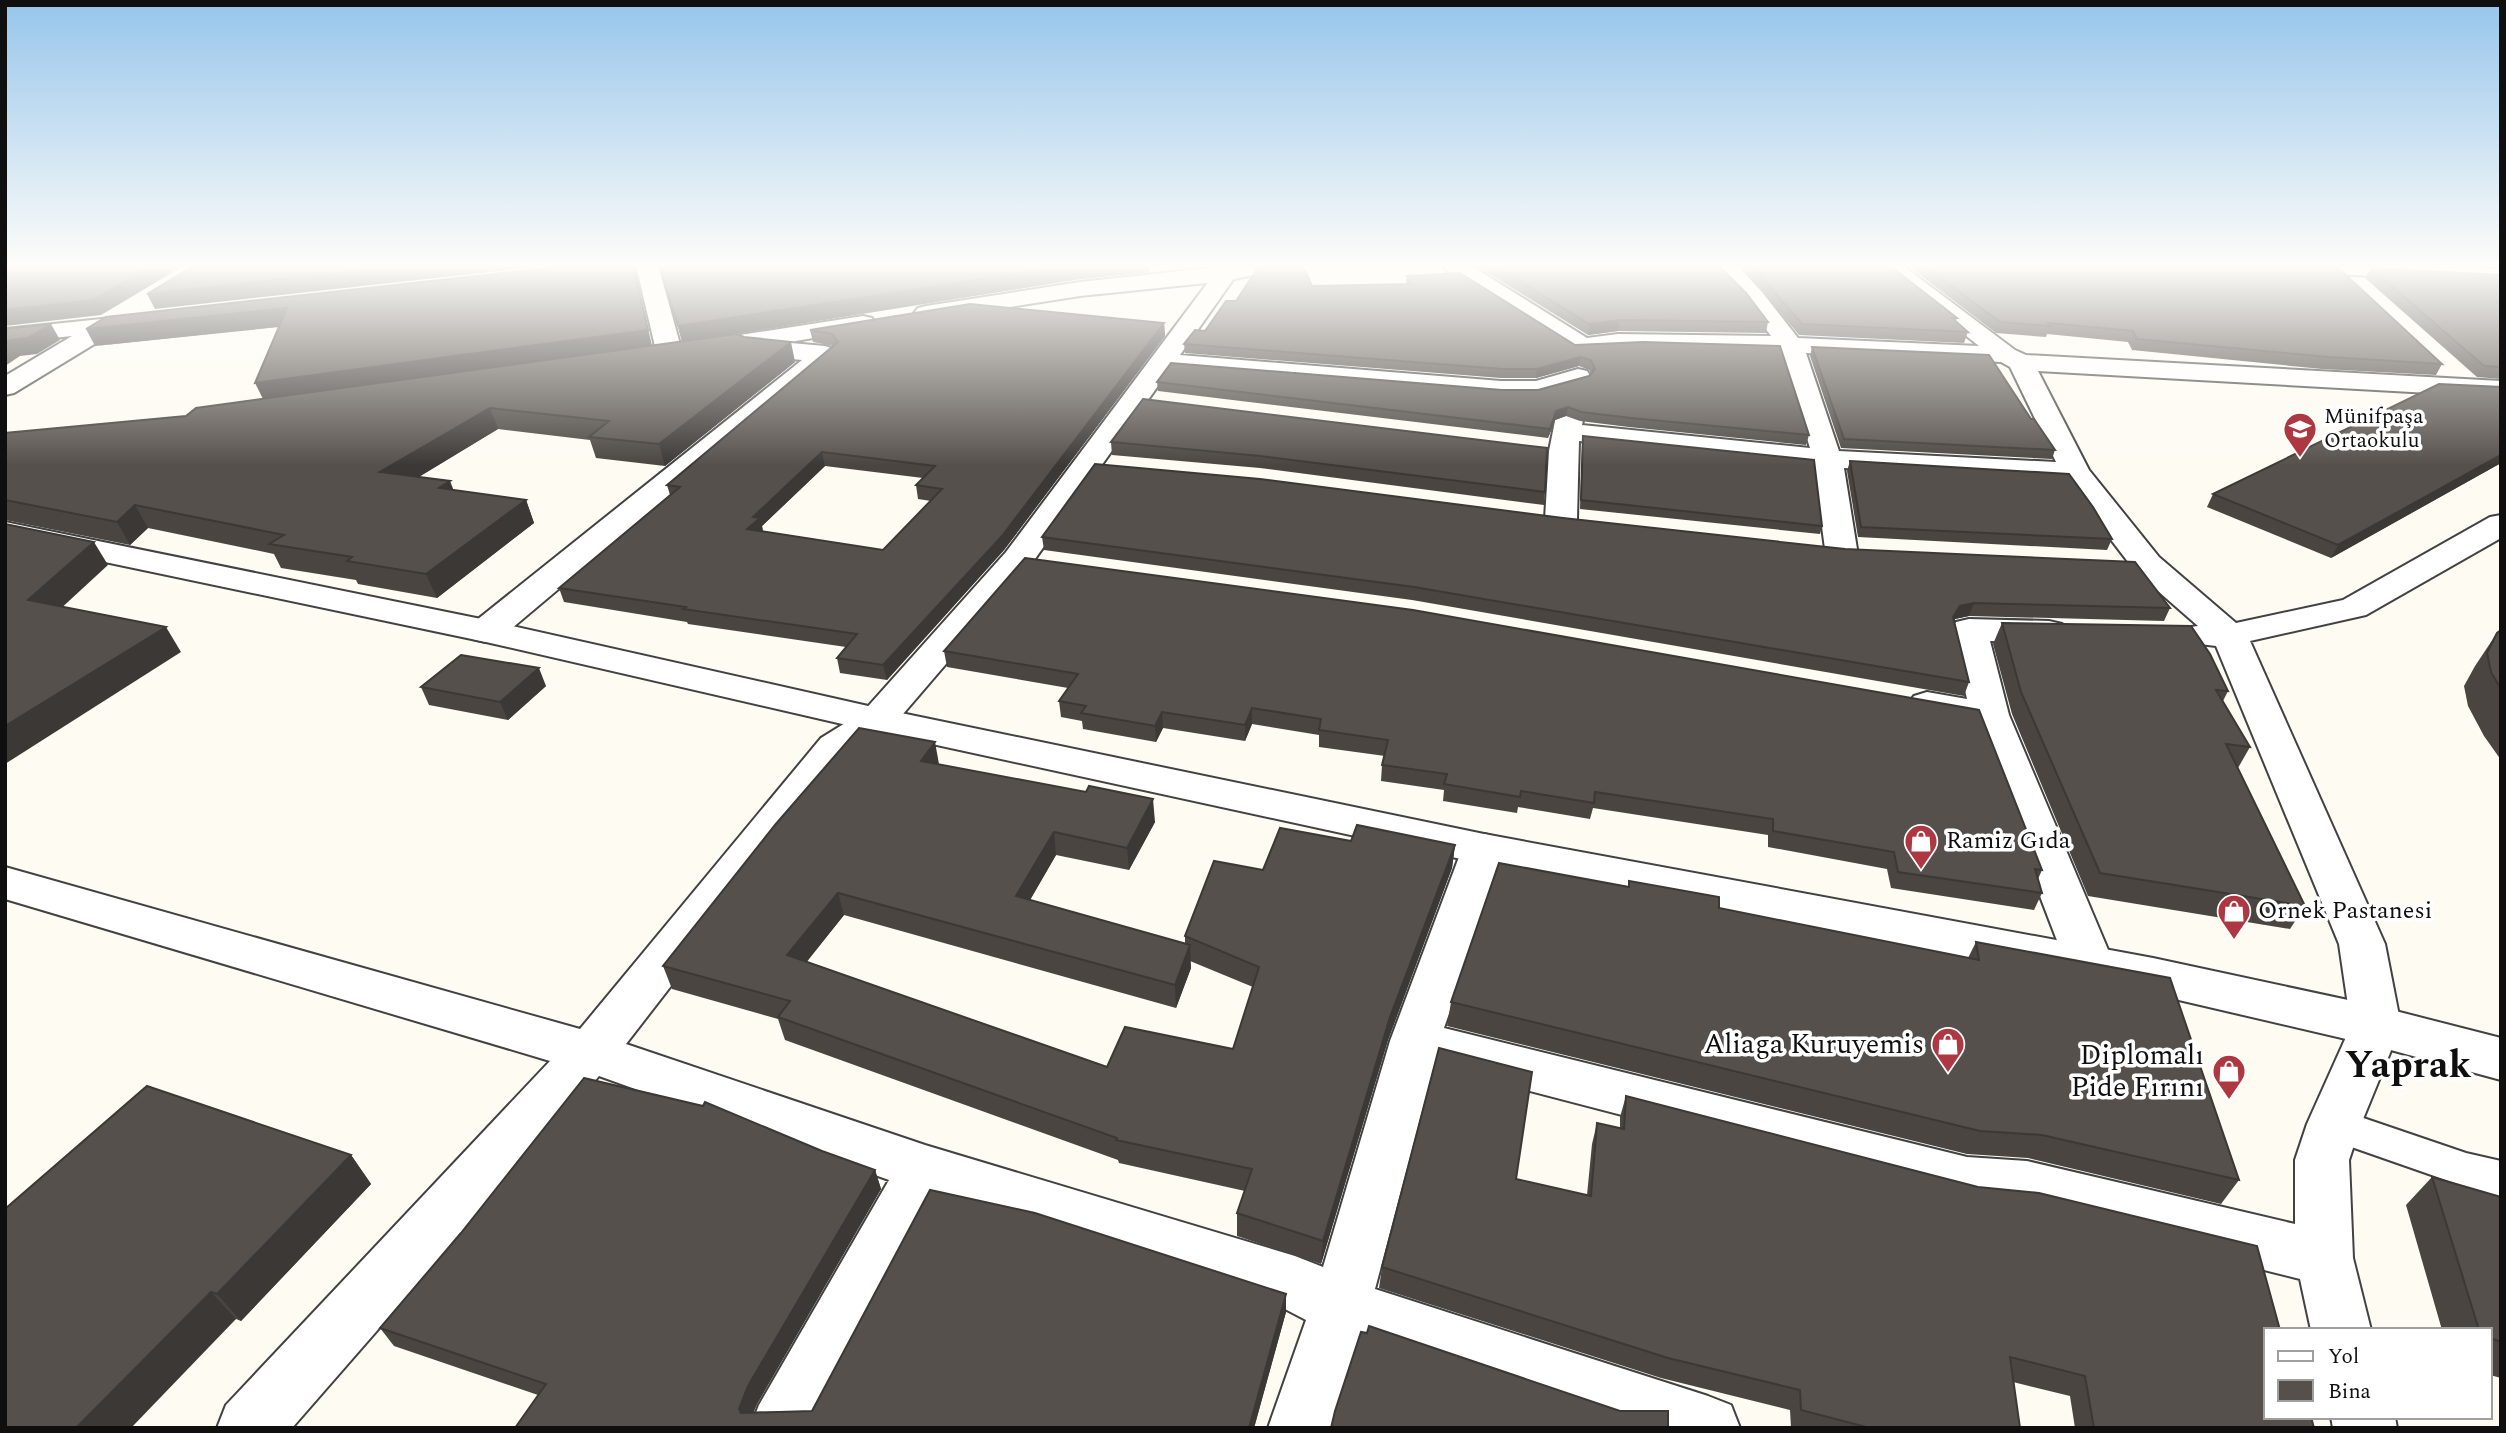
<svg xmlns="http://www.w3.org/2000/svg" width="2506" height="1433" viewBox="0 0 2506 1433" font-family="Spectral,serif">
<rect width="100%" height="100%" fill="#fdfbf2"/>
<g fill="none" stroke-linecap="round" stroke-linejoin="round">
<defs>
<polygon id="service" points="2334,1108 2466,1153 2501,1161 2501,1197 2466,1187 2320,1136 2315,1124 2320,1112"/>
<g id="minor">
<polygon points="636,265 658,265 683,355 679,360 670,363 661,360 657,355"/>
<path d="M1443 265H1470L1587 338 1618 334 1771 336 1746 302 1709 265H1737L1762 292 1798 338 1979 346 1877 265H1902L2015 350 2026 355 2501 381V397L2038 371 2089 470 2159 557 2236 623 2343 600 2490 517 2501 515V538L2366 615 2250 641 2385 944 2401 1026 2361 1124 2349 1160 2353 1258 2371 1330H2311L2300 1279 2027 1211 1967 1205 1434 1066 1375 1289 1708 1396 1731 1405 1740 1428H1614L1360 1341 1332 1428H1268L1306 1320 1283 1308 938 1197 817 1428H750L759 1405 889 1180 599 1076 292 1428H217L226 1405 550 1061 5 899V867L580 1029 821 738 863 712 1006 552 1218 269H1234L1237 274 1180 355 1501 381H1536L1578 369 1587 371 1591 377 1587 383 1537 397H1501L1170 369 1030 566 891 728 849 756 626 1044 925 1145 1295 1256 1323 1267 1390 1041 1462 849 1469 838 1484 834 1499 838 1506 849 1444 1028 1967 1157 2027 1161 2295 1224V1160L2307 1124 2351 1026 2339 944 2216 646 2191 643 2186 635 2191 627 2198 626 2135 571 2066 481 1844 468 1857 549 1852 556 1841 559 1830 556 1825 549 1814 466 1579 441 1577 519 1572 526 1561 528 1550 526 1545 519 1549 451 1558 406 1562 400 1572 398 1582 400 1586 406 1582 425 1810 448 1780 352C1727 349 1675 348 1622 348 1606 349 1590 355 1574 351L1446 270ZM1806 353 2001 362 2010 367 2056 462 1839 451Z"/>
<polygon points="2325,265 2424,265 2501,269 2501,283 2335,274 2327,272"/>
<polygon points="140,315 149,317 152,322 149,327 109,333 106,337 14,393 5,395 5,376 72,336 5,343 5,329"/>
<polygon points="742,335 755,340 825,346 834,349 838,354 499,639 486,642 473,639 468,631 473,623 802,360 749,355 733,348 729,343 733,338"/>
<polygon points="1969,619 2049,621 2062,624 2067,632 2062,640 2049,643 1990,641 2009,715 2114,964 2107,977 2090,982 2073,977 2066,964 1974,724 1914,712 1908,704 1914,696 1927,692 1967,699 1951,630 1956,622"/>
<polygon points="2331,1417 2395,1417 2397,1428 2333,1428"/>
</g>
<g id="tertiary">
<polygon points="1236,265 1278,265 1275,270 1226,281 1080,296 926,320 918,318 914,313 918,308 926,306 1080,282"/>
<polygon points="863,316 872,318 875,323 872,328 708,356 699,353 695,348 699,343 708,340"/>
<polygon points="5,522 486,620 877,708 1484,834 2153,958 2376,1006 2501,1038 2501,1080 2376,1046 2153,994 1484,864 877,732 486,642 5,541"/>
</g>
</defs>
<use href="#service" stroke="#424242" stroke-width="4"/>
<use href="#minor" stroke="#424242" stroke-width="4"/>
<use href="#tertiary" stroke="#424242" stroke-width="4"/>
<use href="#service" fill="#fff" fill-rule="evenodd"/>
<use href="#minor" fill="#fff" fill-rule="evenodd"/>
<use href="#tertiary" fill="#fff" fill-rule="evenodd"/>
</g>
<g fill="#4a4541" fill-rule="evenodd">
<polygon points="659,265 1149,265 1149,272 1080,279 730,335 795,362 665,466 596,458 590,440 498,429 419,477 454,490 526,500 534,523 437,598 358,584 356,580 281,568 274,554 148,528 130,545 5,520 5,433 186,416 263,399 279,327 95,346 636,275 652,346 682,341"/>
<polygon points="1475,265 1718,265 1768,322 1766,333 1618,331 1588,335"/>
<polygon points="1740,265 1889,265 1957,318 1956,321 1968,332 1964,343 1799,335"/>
<polygon points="1907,265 2335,265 2442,364 2436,375 2322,369 2132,350 2128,342 2047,334 2046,337 1996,333"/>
<polygon points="2469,265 2501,265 2501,267"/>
<polygon points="2371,268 2501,275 2501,379 2477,377 2365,278"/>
<polygon points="1407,276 1575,345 1809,435 1806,445 1629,427 1580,421 1566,416 1555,420 1548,438 1158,391 1157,382 1538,390 1589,376 1591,374 1589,370 1579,366 1536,378 1501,378 1185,353 1184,344 1205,331 1236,301 1312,286 1406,284"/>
<path d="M1164 323 1165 336 1004 550 887 680 840 673 837 658 846 647 688 624 687 622 564 602 559 588 670 495 667 485 833 346 813 342 810 330ZM825 466 923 478 916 485 918 499 931 501 883 550 763 531 762 526Z"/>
<polygon points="1812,347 2031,419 2055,450 2052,459 1841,448 1810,356"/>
<polygon points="2501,387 2501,463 2331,558 2207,507 2213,494"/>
<polygon points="1143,399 1545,492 1544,505 1260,468 1112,455 1111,442"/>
<polygon points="1583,436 1822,526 1820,534 1580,509 1582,444"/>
<polygon points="1850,461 2112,539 2107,550 1858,537 1847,471"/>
<polygon points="1042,537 2170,608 2164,621 1969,616 1955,619 1954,621 1969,682 1964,696 1412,600 1044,550"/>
<polygon points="1025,558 2042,870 2038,879 2042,893 2034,910 1891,888 1887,869 1768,847 1768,835 1593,808 1590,819 1518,807 1517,813 1443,801 1444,790 1381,781 1382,765 1385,756 1319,747 1319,735 1252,724 1245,741 1163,728 1156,742 1083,729 1082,721 1061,717 1059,701 1068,688 947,667 944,651"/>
<polygon points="2002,623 2228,691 2223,701 2250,747 2238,768 2305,906 2290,929 2088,896 2012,714 1993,644"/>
<polygon points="2501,630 2501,760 2484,736 2468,706 2464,686 2475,666 2497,633"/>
<polygon points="546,686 508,720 429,705 421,687"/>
<path d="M939 764 1155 822 1129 870 1056 855 1030 900 1185 944V936L1263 870 1351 841 1455 845 1452 868 1388 1040 1321 1264 1237 1236V1213L1245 1191 1119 1163 1118 1160 785 1040 778 1019 672 989 663 966ZM844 915 1176 1008 1191 968 1190 961 1253 987 1233 1049 1107 1067 806 962Z"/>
<polygon points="1629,881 1719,908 1968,958 1976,942 2239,1180 2221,1204 2028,1158 1967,1154 1447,1026 1451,1002 1628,887"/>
<polygon points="1626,1096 2266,1330 2314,1428 2075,1428 2070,1396 2013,1382 2020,1428 1791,1428 1790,1410 1661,1378 1379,1288 1382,1267 1516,1179 1587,1195 1592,1144 1597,1123 1620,1128 1620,1117"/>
<polygon points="822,1151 875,1170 881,1189 757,1404 753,1412 812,1411 1286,1294 1286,1312 1254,1428 515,1428 538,1395 394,1346 380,1328"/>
<polygon points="351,1155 371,1184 241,1321 236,1319 5,1428"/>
<polygon points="2432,1177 2501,1197 2501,1378 2490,1375 2490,1330 2442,1330 2406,1205"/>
</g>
<g fill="#3c3835">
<polygon points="153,265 185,265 101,315 5,326 5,310"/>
<polygon points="411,265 553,265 155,309 147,294"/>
<polygon points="633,265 652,347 264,401 255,383"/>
<polygon points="1074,265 1149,265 1149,272 1080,279 682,342 678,326"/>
<polygon points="287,308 295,325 95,346 86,329"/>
<polygon points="1620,320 1618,331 1588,335 1589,324"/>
<polygon points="1164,323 1165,336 1004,550 887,680 883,665"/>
<polygon points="51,324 60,340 37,354 20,356 5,366 5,343 10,340"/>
<polygon points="791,342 795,362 665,466 659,444"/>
<polygon points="1580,357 1579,366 1536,378 1537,369"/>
<polygon points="1568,407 1566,416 1555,420 1548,438 1550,429 1556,411"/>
<polygon points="490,408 498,429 390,494 380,472"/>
<polygon points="822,452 825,466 762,526 763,532 747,529 753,517"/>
<polygon points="2501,455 2501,463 2331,558 2338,545"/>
<polygon points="450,481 459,504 439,488"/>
<polygon points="526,500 534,523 437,598 426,574"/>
<polygon points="135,505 148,528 130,545 117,522"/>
<polygon points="94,542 108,565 44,624 28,600"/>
<polygon points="1974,603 1969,616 1955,619 1948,631 1953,617 1960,606"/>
<polygon points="166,627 181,652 5,764 5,726"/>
<polygon points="539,668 546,686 508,720 500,702"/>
<polygon points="1252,708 1252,724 1245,741 1245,725"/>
<polygon points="1162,712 1163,728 1156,742 1155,726"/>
<polygon points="935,742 939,764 921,761"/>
<polygon points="1153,799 1155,822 1129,870 1127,848"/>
<polygon points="1054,832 1056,855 1019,919 1016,896"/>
<polygon points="1455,845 1452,868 1388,1040 1321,1264 1323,1241 1390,1017"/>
<polygon points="838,893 844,915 794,978 787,955"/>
<polygon points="1190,945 1191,968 1176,1008 1175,985"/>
<polygon points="351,1155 371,1184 241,1321 217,1294"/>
<polygon points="875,1170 881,1189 757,1404 748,1427 739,1409 748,1386"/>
<polygon points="211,1292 236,1319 131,1428 76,1428"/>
<polygon points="1286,1294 1286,1312 1254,1428 1249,1428"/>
</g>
<g fill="#56504c" stroke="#3c3835" stroke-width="2" fill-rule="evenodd">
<polygon points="5,265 153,265 93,300 5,310"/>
<polygon points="195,265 411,265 147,294"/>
<polygon points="575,265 633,265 648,330 255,383 287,308 86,329 106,317"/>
<polygon points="659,265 1074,265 678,326"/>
<polygon points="1270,265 1299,265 1305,270 1312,286 1411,284 1407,276 1460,273 1575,345 1643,342 1780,346 1809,435 1631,418 1581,412 1568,407 1556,411 1550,429 1157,382 1171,363 1502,390 1538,390 1589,376 1595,369 1591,360 1580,357 1537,369 1502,369 1184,344 1195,330 1205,331 1226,301 1236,301 1258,268"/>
<polygon points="1493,265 1718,265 1746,293 1768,322 1620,320 1589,324"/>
<polygon points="1751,265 1889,265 1957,318 1952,318 1968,332 1802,324"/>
<polygon points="1923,265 2335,265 2442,364 2328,357 2137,339 2133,331 2048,323 2050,326 2000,322"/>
<polygon points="2371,268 2501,275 2501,367 2484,366"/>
<path d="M970 304 1164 323 1002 536 883 665 837 658 857 634 683 609 686 607 559 588 680 487 667 485 838 342 832 334 810 330ZM822 452 935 466 916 485 942 489 883 550 747 529 760 518 753 517Z"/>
<polygon points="51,324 28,338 10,340 5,343 5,329"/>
<polygon points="736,334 744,337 791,342 659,444 589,437 609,421 490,408 380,472 450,481 439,488 526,500 426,574 347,561 352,557 269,544 284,535 135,505 117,522 5,500 5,433 186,416 196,408"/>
<polygon points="1812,347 1989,355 2031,419 2034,419 2055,450 1844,439"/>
<polygon points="2439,384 2501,387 2501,455 2338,545 2213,494"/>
<polygon points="1143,399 1547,448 1545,492 1260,456 1111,442"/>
<polygon points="1583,436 1814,460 1822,526 1581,500"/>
<polygon points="1850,461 2069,474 2093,507 2112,539 1861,527"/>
<polygon points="1095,464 1260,479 1563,518 1845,549 2135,562 2170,608 1974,603 1960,606 1953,617 1969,682 1414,587 1042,537"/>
<polygon points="5,524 94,542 28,600 166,627 5,726"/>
<polygon points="1025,558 1413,610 1979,710 2042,870 2035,869 2042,893 1898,872 1894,852 1773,831 1773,819 1595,792 1594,803 1521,791 1520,797 1444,784 1447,774 1382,765 1388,740 1319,730 1321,719 1252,708 1245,725 1162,712 1155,726 1081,713 1086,706 1059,701 1078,674 944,651"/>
<polygon points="2002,623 2191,626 2210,654 2228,691 2216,690 2250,747 2226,744 2305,906 2100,873 2021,692"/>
<polygon points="2501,630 2501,689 2491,672 2487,653 2497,633"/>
<polygon points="461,655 539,668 500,702 421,687"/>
<polygon points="859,728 935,742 921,761 1086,792 1089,786 1153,799 1127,848 1054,832 1016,896 1190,945 1175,985 838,893 787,955 1107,1067 1125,1027 1233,1049 1259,967 1185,936 1214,861 1263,870 1280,828 1351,841 1357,825 1455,845 1390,1017 1323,1241 1237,1213 1252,1169 1116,1140 1117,1138 778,1017 790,1001 663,966 775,825"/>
<polygon points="1499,863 1629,887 1629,881 1719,897 1719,908 1979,960 1976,942 2170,978 2239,1180 2042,1135 1980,1131 1451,1002"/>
<polygon points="1439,1048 1532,1072 1516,1179 1591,1196 1597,1123 1624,1129 1626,1096 1978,1187 2039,1193 2257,1246 2280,1330 2266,1330 2266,1417 2311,1417 2314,1428 2094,1428 2085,1376 2010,1357 2020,1428 1870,1428 1801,1410 1800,1390 1668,1358 1382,1267"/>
<polygon points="584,1078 703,1106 705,1102 822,1151 875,1170 748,1386 739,1409 741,1413 812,1411 930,1190 1035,1213 1286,1294 1249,1428 515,1428 546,1384 380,1328 461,1233"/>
<polygon points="147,1086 351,1155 217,1294 211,1292 76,1428 5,1428 5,1209"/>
<polygon points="2432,1177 2501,1197 2501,1342 2490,1338 2490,1330 2479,1330"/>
<polygon points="1369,1326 1620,1411 1668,1411 1668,1428 1331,1428 1335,1411 1361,1332 1367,1333"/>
</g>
<linearGradient id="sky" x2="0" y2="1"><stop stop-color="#96c5eb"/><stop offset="0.57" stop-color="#fefdf9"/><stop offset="1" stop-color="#fefdf9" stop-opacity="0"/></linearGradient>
<rect width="2506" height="466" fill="url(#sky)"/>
<defs>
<symbol id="school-pin" viewBox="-11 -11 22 30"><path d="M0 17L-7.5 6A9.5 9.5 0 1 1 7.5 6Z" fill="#ae3842" stroke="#fff"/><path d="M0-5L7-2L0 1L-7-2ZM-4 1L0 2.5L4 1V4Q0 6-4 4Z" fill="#fff"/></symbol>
<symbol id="shop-pin" viewBox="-11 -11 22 30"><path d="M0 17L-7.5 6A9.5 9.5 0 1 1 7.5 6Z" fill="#ae3842" stroke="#fff"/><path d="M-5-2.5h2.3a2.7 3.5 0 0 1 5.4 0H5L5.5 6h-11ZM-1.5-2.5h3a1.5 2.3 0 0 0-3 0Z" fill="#fff"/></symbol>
</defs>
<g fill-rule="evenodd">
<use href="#school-pin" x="2281" y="410" width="38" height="52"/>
<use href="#shop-pin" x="1902" y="822" width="38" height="52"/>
<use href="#shop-pin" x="2215" y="892" width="38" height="52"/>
<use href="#shop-pin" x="1929" y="1025" width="38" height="52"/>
<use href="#shop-pin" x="2210" y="1052" width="38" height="52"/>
</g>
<g text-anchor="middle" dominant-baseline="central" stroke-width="7" stroke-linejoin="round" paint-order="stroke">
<g font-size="21" fill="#0f0f0f" stroke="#fff" text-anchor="start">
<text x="2324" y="417">Münifpaşa<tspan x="2324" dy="24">Ortaokulu</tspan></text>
</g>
<g font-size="24" fill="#0f0f0f" stroke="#fff" text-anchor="start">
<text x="1946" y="841">Ramiz Gıda</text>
<text x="2258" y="911">Ornek Pastanesi</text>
</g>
<g font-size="28" fill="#0f0f0f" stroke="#fff" text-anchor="end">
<text x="1924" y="1044">Aliaga Kuruyemis</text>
<text x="2204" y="1055">Diplomalı<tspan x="2204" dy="32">Pide Fırını</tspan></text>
</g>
<g font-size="38" font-weight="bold" fill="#0f0f0f" stroke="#fff">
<text x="2408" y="1066">Yaprak</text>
</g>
</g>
<rect width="2506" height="1433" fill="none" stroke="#0f0f0f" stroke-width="14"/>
<rect x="2264" y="1328" width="228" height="91" fill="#ffffff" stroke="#9f9f9f" stroke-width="2"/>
<rect x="2278" y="1351" width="35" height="10" fill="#ffffff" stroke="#9f9f9f" stroke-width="2"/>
<text x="2328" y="1363" font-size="21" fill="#0f0f0f">Yol</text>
<rect x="2278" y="1380" width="35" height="21" fill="#56504c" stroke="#9f9f9f" stroke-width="2"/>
<text x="2328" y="1398" font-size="21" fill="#0f0f0f">Bina</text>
</svg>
